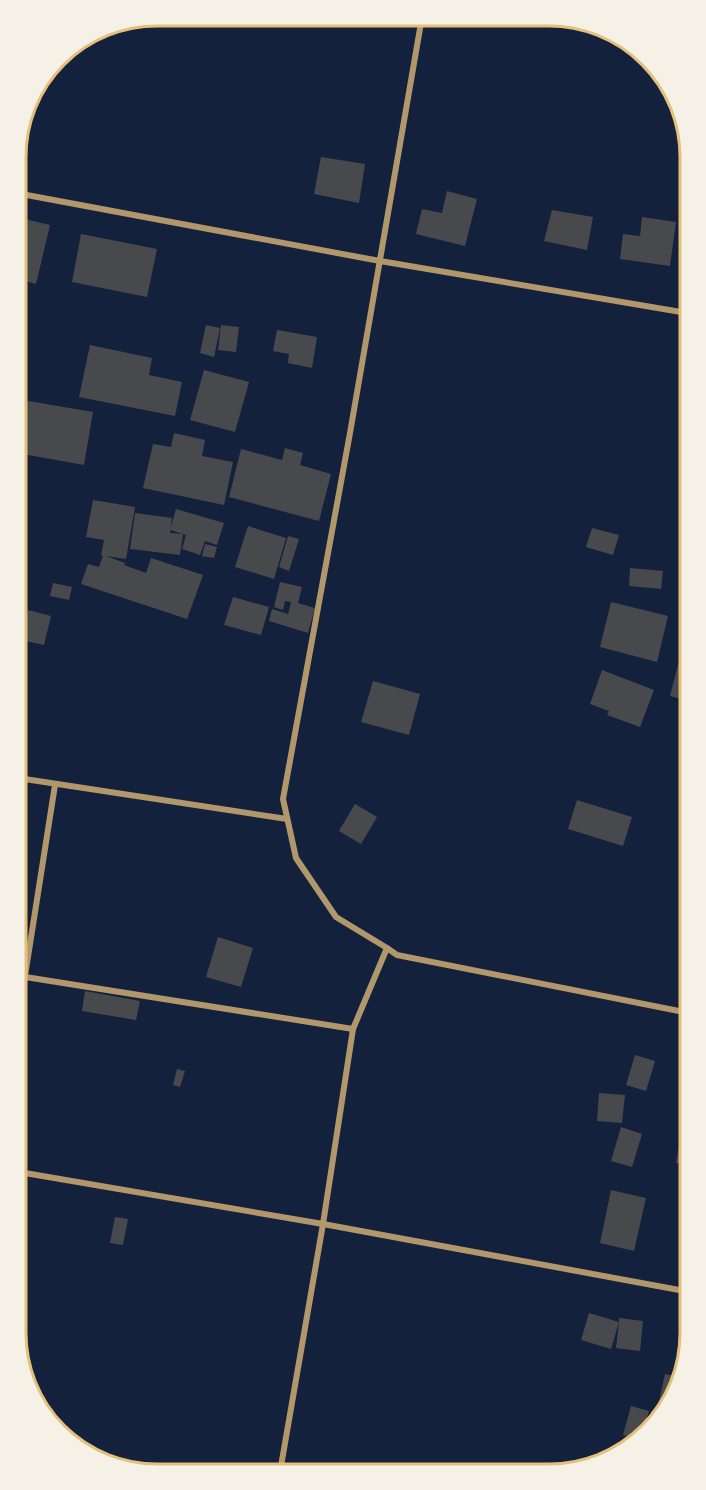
<svg xmlns="http://www.w3.org/2000/svg" width="706" height="1490" viewBox="0 0 706 1490" font-family="Helvetica,sans-serif">
<rect width="100%" height="100%" fill="#14213d"/>
<g fill="#48494c">
<polygon points="321,157 365,164 359,203 314,194"/>
<polygon points="447,191 477,199 465,246 416,234 422,209 442,213"/>
<polygon points="552,210 593,217 587,250 544,241"/>
<polygon points="16,217 50,225 36,284 17,279"/>
<polygon points="642,217 676,222 670,266 620,259 623,234 640,236"/>
<polygon points="81,234 157,249 147,297 72,282"/>
<polygon points="206,325 220,328 214,357 200,353"/>
<polygon points="221,325 239,327 236,352 218,350"/>
<polygon points="277,330 317,337 312,368 288,363 289,354 273,351"/>
<polygon points="90,345 152,358 149,375 182,382 175,416 79,397"/>
<polygon points="204,370 249,382 235,432 190,420"/>
<polygon points="17,399 93,412 84,465 17,453"/>
<polygon points="174,433 205,440 202,456 233,462 224,505 143,488 153,444 171,447"/>
<polygon points="285,448 303,453 300,465 331,474 319,521 229,497 241,449 282,460"/>
<polygon points="93,500 135,507 126,559 106,556 125,563 124,565 146,573 151,558 203,575 187,619 81,584 88,564 99,567 103,556 101,555 104,540 86,537"/>
<polygon points="176,509 224,523 217,545 205,541 200,555 182,549 186,535 170,530"/>
<polygon points="135,513 172,518 170,533 183,534 180,555 130,549"/>
<polygon points="248,526 286,538 274,579 235,567"/>
<polygon points="592,528 619,535 613,555 586,547"/>
<polygon points="288,536 299,539 289,571 279,567"/>
<polygon points="205,544 217,547 214,558 202,556"/>
<polygon points="630,568 663,571 661,589 629,586"/>
<polygon points="280,582 302,587 298,603 315,608 308,633 269,621 272,609 288,614 291,602 285,601 283,610 274,607"/>
<polygon points="53,583 72,587 69,600 50,596"/>
<polygon points="233,597 269,607 261,635 224,625"/>
<polygon points="611,602 668,616 657,662 600,647"/>
<polygon points="28,610 51,616 44,645 21,640"/>
<polygon points="680,657 688,659 688,701 670,696"/>
<polygon points="602,670 654,690 640,727 607,715 609,711 590,704"/>
<polygon points="373,681 420,694 409,735 361,722"/>
<polygon points="577,800 632,817 623,846 568,829"/>
<polygon points="355,804 377,817 361,844 339,831"/>
<polygon points="686,807 689,807 689,845 682,844"/>
<polygon points="218,937 253,948 241,987 206,977"/>
<polygon points="85,991 140,1001 136,1020 82,1011"/>
<polygon points="635,1055 655,1061 646,1091 626,1085"/>
<polygon points="177,1069 185,1071 180,1087 173,1085"/>
<polygon points="599,1093 625,1095 622,1123 597,1121"/>
<polygon points="621,1127 642,1134 632,1167 611,1161"/>
<polygon points="679,1146 690,1148 690,1166 676,1163"/>
<polygon points="611,1190 646,1198 634,1251 600,1243"/>
<polygon points="115,1217 128,1219 123,1245 110,1243"/>
<polygon points="589,1313 619,1322 619,1318 643,1321 640,1351 616,1348 619,1322 611,1349 581,1340"/>
<polygon points="665,1374 678,1377 662,1420 654,1425"/>
<polygon points="631,1406 649,1411 642,1433 634,1438 623,1435"/>
</g>
<g fill="none" stroke-linecap="round" stroke-linejoin="round">
<g stroke="#b1986c" stroke-width="6">
<polyline points="422,17 350,433 283,799 296,858 336,917 387,948 397,955 689,1013"/>
<polyline points="16,193 380,261 687,313"/>
<polyline points="18,778 287,819"/>
<polyline points="19,976 353,1029"/>
<polyline points="19,1014 55,785"/>
<polyline points="19,1172 323,1224 690,1292"/>
<polyline points="280,1472 323,1224 353,1029 387,948"/>
</g>
</g>
<path d="M0 0H706V1490H0ZM157 26H549A131 131 0 0 1 680 157V1333A131 131 0 0 1 549 1464H157A131 131 0 0 1 26 1333V157A131 131 0 0 1 157 26Z" fill="#f6f1e7" fill-rule="evenodd"/>
<path fill="none" stroke="#e5c07b" stroke-width="3" d="M157 26H549A131 131 0 0 1 680 157V1333A131 131 0 0 1 549 1464H157A131 131 0 0 1 26 1333V157A131 131 0 0 1 157 26Z"/>
</svg>
